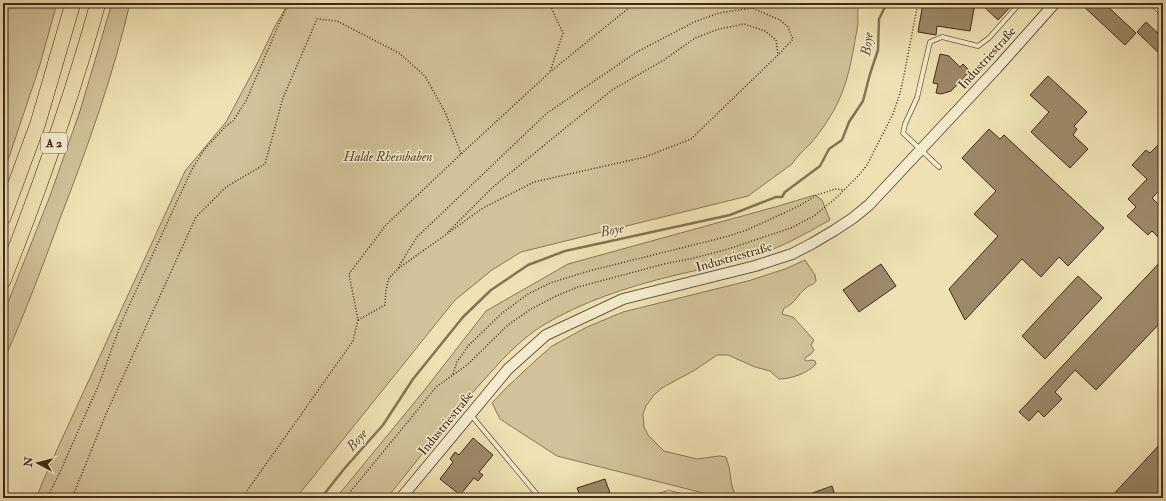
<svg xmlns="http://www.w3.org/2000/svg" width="1166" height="501" viewBox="0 0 1166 501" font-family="'IM FELL Double Pica',serif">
<rect width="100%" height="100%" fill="#eee1b3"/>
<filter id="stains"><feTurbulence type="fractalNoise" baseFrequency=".005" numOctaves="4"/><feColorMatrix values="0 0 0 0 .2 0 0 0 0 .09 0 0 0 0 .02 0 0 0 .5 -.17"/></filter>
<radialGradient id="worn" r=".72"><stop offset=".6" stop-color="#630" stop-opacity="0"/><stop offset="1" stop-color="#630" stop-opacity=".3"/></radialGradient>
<g fill="#d1c299" stroke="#8a7658">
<polygon points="3,3 57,3 39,68 3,175"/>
<path d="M112 3H130C113 76 88 146 61 216 43 265 25 314 3 362V315L50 196 80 111Z"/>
<path d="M289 3H859C857 10 858 17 858 24 857 32 855 39 854 46 850 69 845 90 834 110 827 122 819 134 811 143 804 150 797 156 792 164L748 196 521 252 492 270 455 300 296 498H36L49 467 185 171 226 122 258 62 275 26Z"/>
<path d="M815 195 822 200 830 220C810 231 790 243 768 251 737 263 704 268 672 276 627 287 581 302 542 326 523 338 506 355 491 372 454 412 421 456 387 498H336L423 392 486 311 568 264 775 207Z"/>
<path d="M805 260 815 275 816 281C813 286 810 284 806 288 798 294 794 305 784 308L782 314 793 317 814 340 811 345 814 350 811 354 805 358V360L806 361 812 360 815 361 816 364C808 373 791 379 779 379L770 371 755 367 728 355H717L695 370 662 388 654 395 646 406 643 414 644 427 648 435 664 451 697 459 719 456 726 457 729 467 732 486 736 498H723L557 456 500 419 492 403 505 389 536 360 552 346 587 327 623 312 748 281 785 269Z"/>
</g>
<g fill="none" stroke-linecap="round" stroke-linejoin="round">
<polyline stroke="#877255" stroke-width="2.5" points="321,498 344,469 383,425 413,379 463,317 491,290 528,265 565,251 730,215 776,197 782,197 785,192 820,166 829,149 842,140 849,122 863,101 870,74 878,50 879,19 885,7 885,3"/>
</g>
<g fill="#9c8969" stroke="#442918">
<polygon points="923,3 975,3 970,31 937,26 936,35 918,32"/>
<polygon points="980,3 1014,3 998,20"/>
<polygon points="1080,3 1104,3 1136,33 1125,45"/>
<polygon points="1146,22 1163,38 1163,57 1137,32"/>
<polygon points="940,54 949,56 960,67 963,64 970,71 951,91 941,94 936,93 938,84 933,83"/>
<polygon points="1048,76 1087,112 1074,126 1077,129 1073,135 1088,149 1070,168 1031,132 1049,112 1030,95"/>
<polygon points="989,129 1000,139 1004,135 1104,228 1068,266 1059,257 1041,277 1022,259 965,320 949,289 998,236 974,214 996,191 962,158"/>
<polygon points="1163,140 1163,187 1152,198 1163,209 1163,242 1152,231 1148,235 1127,216 1136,207 1128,199 1147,179 1132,165 1146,150 1150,153"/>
<polygon points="1163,259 1163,320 1096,390 1075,370 1055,392 1062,399 1044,417 1038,411 1029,421 1019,412"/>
<polygon points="881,264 896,286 859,312 843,290"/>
<polygon points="1078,276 1102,298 1045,359 1022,336"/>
<polygon points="473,438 493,455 479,472 483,475 478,481 474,478 460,495 440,479 453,462 450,459 455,452 459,455"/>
<polygon points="1163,441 1163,498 1110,498"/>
<polygon points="605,479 610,493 596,498 581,498 577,488"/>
<polygon points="832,486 836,498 801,498 801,497"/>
</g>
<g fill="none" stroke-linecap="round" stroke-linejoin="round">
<defs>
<g id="service">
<polyline points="939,167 903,133 905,124 917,98 930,42 942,37 978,46 989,38 1020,3"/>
<polyline points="471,415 540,498"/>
<polyline points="650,498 669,493 690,498"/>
</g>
<polyline id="tertiary" points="401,498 508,369 546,335 623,299 755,266 792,254 813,243 835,230 853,218 869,205 997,68 1055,3"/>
<polyline id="secondary" points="1156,3 1163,10"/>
<g id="motorway">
<polyline points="3,218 38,123 73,3"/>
<path d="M3 281C39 190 72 97 98 3"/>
</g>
</defs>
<use href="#service" stroke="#6e573f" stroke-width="5.5"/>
<use href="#tertiary" stroke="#6e573f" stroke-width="12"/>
<use href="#secondary" stroke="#442918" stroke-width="12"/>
<use href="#motorway" stroke="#442918" stroke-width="16"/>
<g stroke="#442918" stroke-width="1.5" stroke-dasharray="1 2" stroke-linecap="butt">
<polyline points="549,3 563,33 550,72"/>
<polyline points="399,268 399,266 417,237 547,113 637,52 694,22 719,13 752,8 780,20 788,27 793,39 779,54"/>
<polyline points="358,320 385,305 386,290 389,278 399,268 483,208 534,182 645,157 691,139 778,55 776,40 765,31 744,24 719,29 695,38 664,60 612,90 493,187 447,233"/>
<polyline points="453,374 457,362 468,346 501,314 528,294 550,283 589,271 725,237 747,230 799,206 817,195 835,189 844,190"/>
<polyline points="47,498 60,472 99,384 122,321 192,169 204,150 226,126 233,121 246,101 285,10 291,3"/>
<polyline points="72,498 106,414 196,217 226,187 265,164 283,98 317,19 337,21 399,53 425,76 446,114 461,154"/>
<polyline points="242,498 353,341 358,320 349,274 386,225 461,154 550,72 635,3"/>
<polyline points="345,498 402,429 436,387 467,365 508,325 531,309 556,296 578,287 664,264 694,258 728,249 791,228 814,216 835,199 860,174 867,165 893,114 900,93 903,80 918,3"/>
</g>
<use href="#service" stroke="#f4ecce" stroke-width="4"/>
<use href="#tertiary" stroke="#f4ecce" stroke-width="10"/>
<use href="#secondary" stroke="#f4ecce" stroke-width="11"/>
<use href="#motorway" stroke="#eee1b3" stroke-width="15"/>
</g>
<g text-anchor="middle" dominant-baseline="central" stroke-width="3" stroke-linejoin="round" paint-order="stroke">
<rect fill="#f4ecce" stroke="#79644f" stroke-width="1" x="41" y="133" width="26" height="20" rx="3"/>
<g font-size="12" font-weight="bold" fill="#442918">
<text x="54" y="143">A 2</text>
</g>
<g font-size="13" fill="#442918" stroke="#f4ecce">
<text transform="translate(987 58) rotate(-48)">Industriestraße</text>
<text transform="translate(734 257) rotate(-16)">Industriestraße</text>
<text transform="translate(446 423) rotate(-51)">Industriestraße</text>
</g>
<g font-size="13" font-style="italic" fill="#604832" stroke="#f4ecce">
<text x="388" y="157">Halde Rheinbaben</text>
</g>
<g font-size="14" font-style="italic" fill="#664d37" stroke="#f4ecce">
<text transform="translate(867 44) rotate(-83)">Boye</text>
<text transform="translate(612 230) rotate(-12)">Boye</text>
<text transform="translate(357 440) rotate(-49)">Boye</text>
</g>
</g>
<rect width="1166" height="501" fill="none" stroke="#eee1b3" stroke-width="16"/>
<rect x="4" y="4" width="1158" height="493" fill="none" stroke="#442918" stroke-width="2"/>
<rect x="8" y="8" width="1150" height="485" fill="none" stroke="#442918"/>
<g transform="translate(38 463) rotate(277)" stroke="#f4ecce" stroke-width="3" paint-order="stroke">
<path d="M0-3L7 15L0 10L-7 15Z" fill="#442918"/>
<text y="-6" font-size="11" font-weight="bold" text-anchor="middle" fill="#442918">N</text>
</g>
<rect width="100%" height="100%" filter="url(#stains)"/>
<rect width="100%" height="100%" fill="url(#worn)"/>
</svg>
